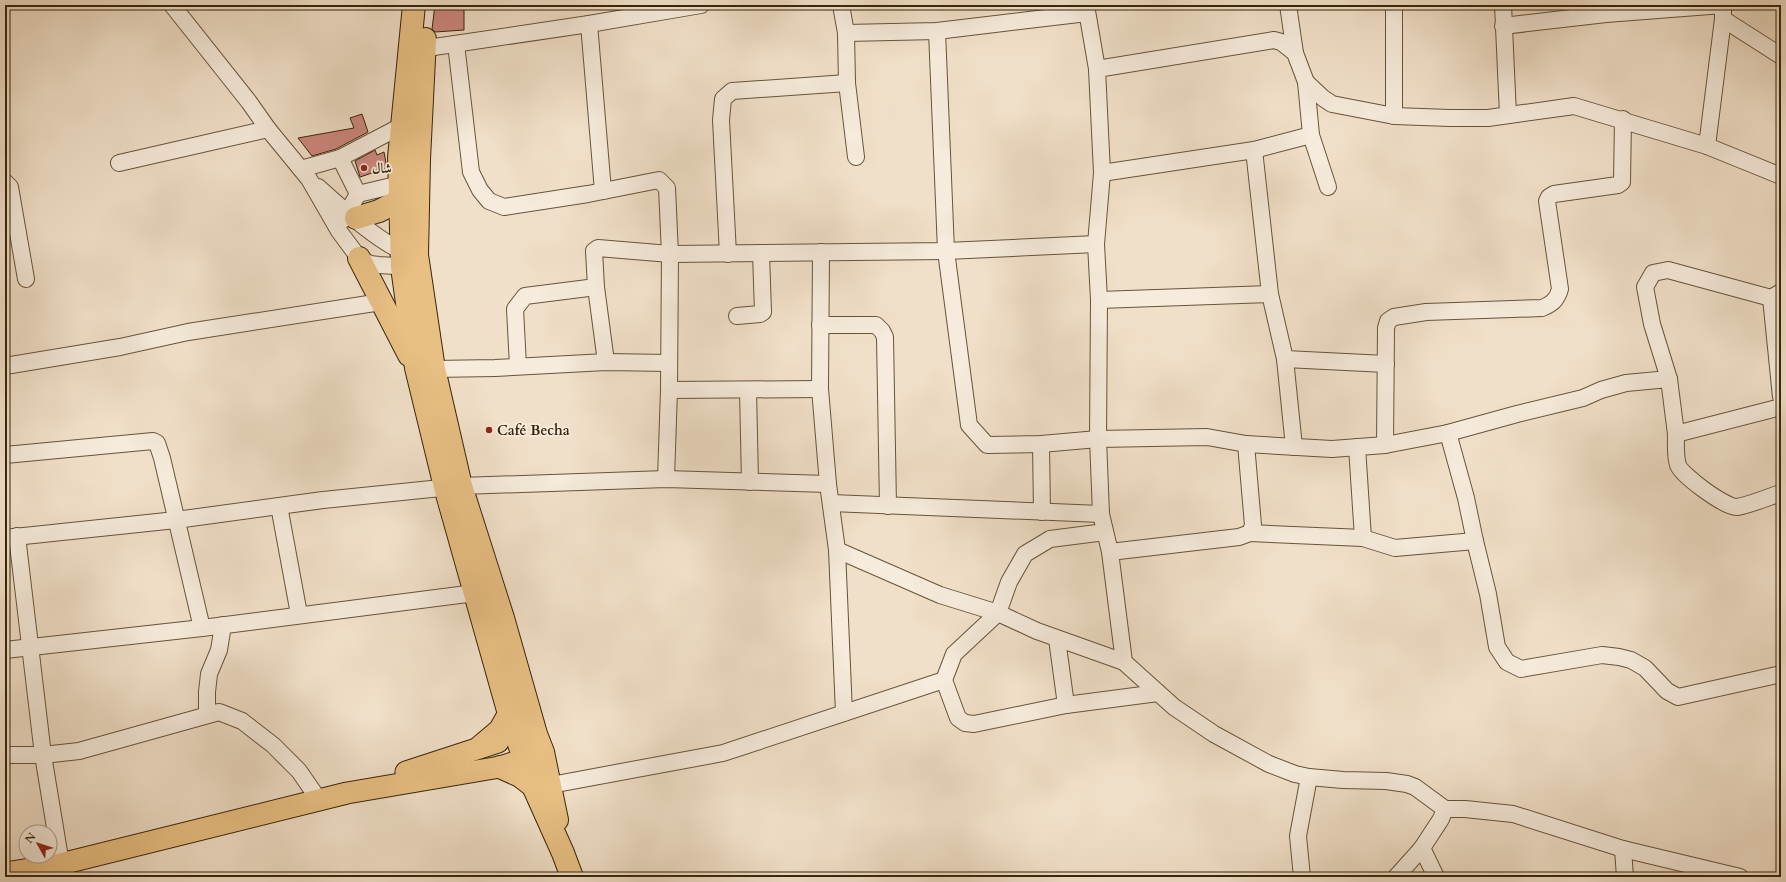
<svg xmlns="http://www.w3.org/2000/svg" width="1786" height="882" viewBox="0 0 1786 882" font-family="Cardo,Amiri,serif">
<rect width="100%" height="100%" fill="#f1e0c9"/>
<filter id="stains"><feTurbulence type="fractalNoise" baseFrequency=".005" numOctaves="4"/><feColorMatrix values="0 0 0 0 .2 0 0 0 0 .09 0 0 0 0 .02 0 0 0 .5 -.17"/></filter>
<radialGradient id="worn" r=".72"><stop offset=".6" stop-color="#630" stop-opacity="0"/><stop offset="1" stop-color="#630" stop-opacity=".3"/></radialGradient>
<g fill="#ce877f" stroke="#37250a">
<polygon points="435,5 464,5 464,30 435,32 432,29"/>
<polygon points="362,114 368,132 336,149 312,156 298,138 354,128 350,118"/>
<polygon points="375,150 377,155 384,152 387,168 360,177 355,161"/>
</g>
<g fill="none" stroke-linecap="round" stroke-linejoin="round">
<defs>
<g id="minor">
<polyline points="172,5 249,102 268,129 309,179 339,231 359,258 370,264 379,265 412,267"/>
<polyline points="841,5 846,33 847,83 856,157"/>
<polyline points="1086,5 1097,69 1274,40 1281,42 1295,53 1306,82 1323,98 1332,104 1394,116 1450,118 1488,118 1574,106 1707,146 1781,176"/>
<polyline points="1288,5 1295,53"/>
<polyline points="1394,5 1394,116"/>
<polyline points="1503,5 1508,115"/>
<polyline points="1723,19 1781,56"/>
<polyline points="589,24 603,191"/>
<polyline points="1503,26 1606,14 1723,5"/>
<polyline points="937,31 946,251 969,425 987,445 1041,444 1098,439 1207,437 1246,444 1332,449 1385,445 1448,433 1466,498 1475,541 1488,594 1497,647 1507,662 1521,669 1602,655 1619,657 1631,660 1645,668 1667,691 1678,697 1781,674"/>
<polyline points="846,33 937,31 1087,13"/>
<polyline points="456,44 471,172 480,190 489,201 504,207 588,194 659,180 667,188 670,254 598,248 594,251 596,287 606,362"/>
<polyline points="414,50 589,24 701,5"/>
<polyline points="1097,69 1102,173 1096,244 1099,300 1098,439 1101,514 1110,552 1124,662"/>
<polyline points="1306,82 1311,135 1328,187"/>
<polyline points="1707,146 1723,19 1723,5"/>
<polyline points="1254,150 1270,294 1285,359 1294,447"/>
<polyline points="340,158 358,194"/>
<polyline points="119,163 268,129"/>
<polyline points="301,169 340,158 409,122"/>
<polyline points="1102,173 1254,150 1311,135"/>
<polyline points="5,182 10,187 26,279"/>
<path d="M318 187C340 207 384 247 410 254"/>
<polyline points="343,220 358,194 400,184"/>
<polyline points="821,252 820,389 828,484 837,550 940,595 998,613 1037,631 1124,662 1174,707 1214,734 1269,764 1295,774 1309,777 1343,780 1386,781 1407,784 1415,787 1445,809 1465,809 1513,814 1623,849 1740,877"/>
<polyline points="728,254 721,120 723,99 732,91 847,83"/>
<polyline points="1771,298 1781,397"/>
<polyline points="1099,300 1270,294"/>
<polyline points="737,316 760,314 763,312 761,253"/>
<polyline points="820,325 876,325 882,331 885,337 888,506"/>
<polyline points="1285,359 1386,364"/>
<polyline points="5,366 120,347 188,332 381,302"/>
<polyline points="518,366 515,309 525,296 596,287"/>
<polyline points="434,369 495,368 606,362 669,363"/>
<polyline points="1669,379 1652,324 1645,287 1653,273 1668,270 1771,298 1781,292"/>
<polyline points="669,390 820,389"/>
<polyline points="748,390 750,482"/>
<polyline points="1448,433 1517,414 1583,398 1601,390 1626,383 1669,379 1676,434 1781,407"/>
<path d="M1676 434C1676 444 1675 456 1678 465 1681 475 1726 508 1737 507 1750 505 1768 497 1781 493"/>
<polyline points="1041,444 1042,512"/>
<path d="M1385 445 1386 328 1388 321 1394 317 1426 312 1542 308C1552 304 1557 300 1560 289L1547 201 1549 197 1554 194 1618 185 1622 182 1623 119"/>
<polyline points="1357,447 1363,538"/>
<polyline points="5,455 153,441 157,443 162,458 202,628"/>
<polyline points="666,479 669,390 670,254 946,251 1096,244"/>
<polyline points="831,503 1101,514"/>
<polyline points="279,506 299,614"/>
<polyline points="1105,532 1050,539 1025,554 1009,582 998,613 954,654 944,680 958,718 965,723 974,724 1066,705 1158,693"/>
<polyline points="1250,533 1363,538 1395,548 1475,541"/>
<polyline points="17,536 43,755 61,864"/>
<polyline points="5,538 176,520 323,500 461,486 666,479 828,484"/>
<polyline points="837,550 844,713"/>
<polyline points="1110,552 1239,537 1250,533 1253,525 1246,444"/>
<polyline points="1057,639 1066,705"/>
<polyline points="5,650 202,628 475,593"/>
<polyline points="207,715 207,692 209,674 219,650 223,625"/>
<polyline points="5,755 43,755 79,751 219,712 242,721 273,745 299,771 319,800"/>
<polyline points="551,785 723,753 944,680"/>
<polyline points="1623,849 1625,877"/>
<polyline points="1302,877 1298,836 1309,777"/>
<polyline points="1396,877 1422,848"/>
<polyline points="1436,877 1422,848 1441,819 1445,809"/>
</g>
<g id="major">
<polyline points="406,772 498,742"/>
<polyline points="5,873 61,864 347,793 500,767 516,762"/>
</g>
<g id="highway">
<polyline points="414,5 399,157 402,267 416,368 445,487 509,714 533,786 563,853 572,877"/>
<polyline points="425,39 419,159 417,255 434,369 461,486 503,618 536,734 543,752 557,820"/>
<polyline points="356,218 379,211 400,200"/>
<polyline points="359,258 409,355"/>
<polyline points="481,746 500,730 509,714"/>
<polyline points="500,767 520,776 533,786"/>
</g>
</defs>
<use href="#minor" stroke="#66543a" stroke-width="18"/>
<use href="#major" stroke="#37250a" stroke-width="23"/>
<use href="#highway" stroke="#37250a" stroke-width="24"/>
<use href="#minor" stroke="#f6ebdc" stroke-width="16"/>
<use href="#major" stroke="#e8c084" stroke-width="21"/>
<use href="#highway" stroke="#e8c084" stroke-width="22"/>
</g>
<g fill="#8f2418" stroke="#f6ebdc" stroke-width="1.5">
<circle cx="364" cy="168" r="4"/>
<circle cx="489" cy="430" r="4"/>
</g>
<g text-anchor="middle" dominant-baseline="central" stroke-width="3.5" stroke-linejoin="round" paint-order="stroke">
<g font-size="14" font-weight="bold" fill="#37250a" stroke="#f6ebdc" text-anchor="start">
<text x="372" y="168">شال</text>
<text x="497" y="430">Café Becha</text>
</g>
</g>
<rect width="1786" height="882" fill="none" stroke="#f1e0c9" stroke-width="20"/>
<rect x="6" y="6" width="1774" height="870" fill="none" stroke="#37250a" stroke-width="2"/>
<rect x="10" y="10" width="1766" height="862" fill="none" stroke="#37250a"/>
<g transform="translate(38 844) rotate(309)"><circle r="19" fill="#f6ebdc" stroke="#aa9c88"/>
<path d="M0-3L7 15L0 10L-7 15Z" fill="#8f2418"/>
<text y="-6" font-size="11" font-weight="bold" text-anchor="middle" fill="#37250a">N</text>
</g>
<rect width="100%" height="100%" filter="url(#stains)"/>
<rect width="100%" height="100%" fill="url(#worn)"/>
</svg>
